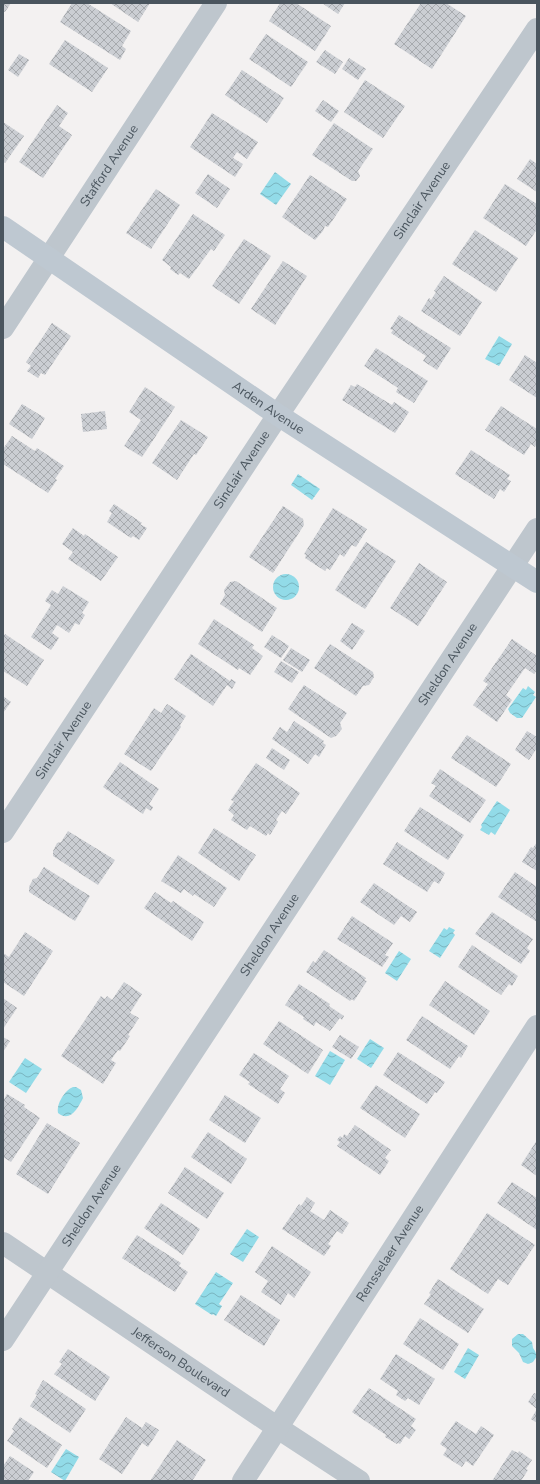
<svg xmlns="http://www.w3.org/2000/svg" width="540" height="1484" viewBox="0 0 540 1484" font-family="'Nunito Sans',sans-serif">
<defs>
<pattern id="water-waves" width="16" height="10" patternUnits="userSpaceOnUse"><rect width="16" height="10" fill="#92dbe8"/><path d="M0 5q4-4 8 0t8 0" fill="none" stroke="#79b4bf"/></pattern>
<pattern id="building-cross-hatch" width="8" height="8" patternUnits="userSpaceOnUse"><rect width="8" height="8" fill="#cbced3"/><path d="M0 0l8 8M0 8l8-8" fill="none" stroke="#a7aaae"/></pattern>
</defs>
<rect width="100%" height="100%" fill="#f3f1f1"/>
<g fill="url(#water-waves)">
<polygon points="275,172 291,184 276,205 260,194"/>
<polygon points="499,336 512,344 499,366 485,359"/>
<polygon points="298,474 320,489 312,500 291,485"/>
<circle cx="286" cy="587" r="13"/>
<polygon points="528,686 535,692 533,695 536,697 522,718 517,718 510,713 508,709 523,688 526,690"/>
<polygon points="497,801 510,810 495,835 491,832 489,835 480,830 482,827 481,825"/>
<polygon points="449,927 455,930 453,933 455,935 440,958 429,951 444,928 447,930"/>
<polygon points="399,951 411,959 397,981 385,973"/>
<polygon points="370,1039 384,1048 371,1068 357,1059"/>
<polygon points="330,1051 345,1060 330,1085 315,1076"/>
<polygon points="25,1058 42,1069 26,1093 9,1082"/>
<path d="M73 1087H76L81 1090 83 1098C78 1108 70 1123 58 1113 56 1104 65 1090 73 1087Z"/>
<polygon points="247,1229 259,1237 243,1262 230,1254"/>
<polygon points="216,1272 233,1283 219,1304 222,1306 216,1316 213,1314 212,1315 195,1304"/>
<polygon points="518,1334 523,1334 532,1342 533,1348 535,1351 537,1356 533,1362 528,1364 523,1362 519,1353 512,1346 512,1339"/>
<polygon points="468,1348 479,1355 465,1379 454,1372"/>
<polygon points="66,1449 79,1457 65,1481 51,1472"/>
</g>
<g fill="url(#building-cross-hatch)">
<polygon points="3,3 11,3 5,12 3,11"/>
<polygon points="72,3 87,3 131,31 122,46 126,49 120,60 60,22"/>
<polygon points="110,3 150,3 138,22"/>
<polygon points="280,3 296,3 331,26 315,51 269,21"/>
<polygon points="322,3 345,3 338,14"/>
<polygon points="421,3 446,3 466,16 432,69 394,44"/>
<polygon points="266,34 308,62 291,87 249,59"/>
<polygon points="65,40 108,68 92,92 49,64"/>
<polygon points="325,50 343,62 335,74 316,62"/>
<polygon points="19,54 29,60 18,77 8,70"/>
<polygon points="349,58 366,69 358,80 342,69"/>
<polygon points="242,70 284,98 267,123 225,95"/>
<polygon points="365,80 405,106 383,138 344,112"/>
<polygon points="323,100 339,111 331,122 315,111"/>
<polygon points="57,105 68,113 59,126 72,135 43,178 19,162"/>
<polygon points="212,113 258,142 247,159 237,152 233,158 243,164 235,177 190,147"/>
<polygon points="3,122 24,136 5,163 3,162"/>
<polygon points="334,123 373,149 358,171 360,176 356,181 352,181 312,155"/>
<polygon points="530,159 537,164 537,192 517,179"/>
<polygon points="208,174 230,189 217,208 195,193"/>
<polygon points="310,175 347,199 328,227 325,226 323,231 315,240 282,217"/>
<polygon points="505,184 537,204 537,229 526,246 483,218"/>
<polygon points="156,189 180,205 151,249 126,233"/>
<polygon points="193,214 225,235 214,251 211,249 189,279 180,273 178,275 170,269 171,267 162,260"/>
<polygon points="475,230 518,258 496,292 452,264"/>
<polygon points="244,239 271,256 239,304 212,286"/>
<polygon points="283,261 307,276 275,325 251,309"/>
<polygon points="444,276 482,302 460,336 421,311 429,298 431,300 436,292 434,291"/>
<polygon points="399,315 451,348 437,370 423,361 426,356 391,333 393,330 390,329"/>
<polygon points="52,323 71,336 45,375 41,373 38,378 27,371 31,366 26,362"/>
<polygon points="376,348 428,381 414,403 396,392 398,388 364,366"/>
<polygon points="525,355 537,363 537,398 509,380"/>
<polygon points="357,384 392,405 394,402 409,412 395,433 342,400 351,385 355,387"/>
<polygon points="145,387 175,407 142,457 124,446 141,420 129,412"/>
<polygon points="22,404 45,418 32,439 9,424"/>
<polygon points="501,406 537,429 537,443 535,447 531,444 524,455 485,430"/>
<polygon points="105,411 107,429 83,432 81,414"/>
<polygon points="181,420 208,437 196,455 194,454 177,480 152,463"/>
<polygon points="12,436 35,451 37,448 64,466 55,479 57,480 48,493 3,464 3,449"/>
<polygon points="471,450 510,475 507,479 511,481 504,492 500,489 494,499 455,474"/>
<polygon points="114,504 142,523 140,524 147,528 139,540 133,536 131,538 107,522 112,513 109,511"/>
<polygon points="283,506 303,519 304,525 273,573 249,557"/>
<polygon points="333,508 367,529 356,547 352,545 344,557 340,554 330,570 327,568 325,571 305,558 306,555 304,554"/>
<polygon points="73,528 84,536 85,534 118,557 101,581 68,559 73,552 62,544"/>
<polygon points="366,542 396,561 365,609 335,590"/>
<polygon points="419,563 447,582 418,626 390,608"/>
<polygon points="236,581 277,608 262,632 220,604 225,595 224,590 230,582"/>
<polygon points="63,586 89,602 82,613 85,615 79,625 75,623 69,633 57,625 52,633 59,638 51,650 31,637 51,605 45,601 52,590 58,594"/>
<polygon points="214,619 254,645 252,648 263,656 250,675 239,668 238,670 198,644"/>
<polygon points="352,623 365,631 352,650 340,641"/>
<polygon points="5,634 44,660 27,686 3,671 3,637"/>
<polygon points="272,635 289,646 281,658 264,647"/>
<polygon points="512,639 537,656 537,670 534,674 525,668 506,695 512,700 497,722 473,705 488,684 483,681"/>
<polygon points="330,644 373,672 374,677 369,685 363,686 356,696 314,668"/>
<polygon points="291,648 310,660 302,672 283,660"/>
<polygon points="191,654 230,681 231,679 236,682 232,689 227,685 213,706 174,679"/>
<polygon points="281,661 299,672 292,683 274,672"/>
<polygon points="304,685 347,713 340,723 342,729 336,736 331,738 288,709"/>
<polygon points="3,696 11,702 3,713"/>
<polygon points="167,704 186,716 180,725 181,727 151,771 124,754 154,708 161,713"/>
<polygon points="294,721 324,741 323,743 326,745 319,757 315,754 308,764 272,739 280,727 287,732"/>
<polygon points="527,731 537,737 537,748 529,760 515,750"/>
<polygon points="467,735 511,764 496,787 451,758"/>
<polygon points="272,748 290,760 284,770 266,758"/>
<polygon points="120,762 159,789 149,804 153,807 151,811 146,808 143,814 103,787"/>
<polygon points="256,763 300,793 286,814 282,811 276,820 278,822 270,835 268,833 266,836 250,826 247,830 231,820 234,815 228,810 234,801 231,800"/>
<polygon points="440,769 486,800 470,823 429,796 436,786 431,783"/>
<polygon points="420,807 464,835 448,860 404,831"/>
<polygon points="214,828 256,855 239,881 198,853"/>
<polygon points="68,831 115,860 98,885 53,856 53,851 57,843 61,842"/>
<polygon points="397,842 445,873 439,884 434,881 427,892 383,864"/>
<polygon points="537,842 537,871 522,862 531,847 533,848"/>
<polygon points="178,855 227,888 214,907 194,894 193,896 184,889 181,893 161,881"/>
<polygon points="44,867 90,896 75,921 29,892 29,887 33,879 37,878"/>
<polygon points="515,872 537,887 537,922 498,897"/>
<polygon points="374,883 417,912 410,922 401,916 394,925 360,902"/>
<polygon points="155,892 171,903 173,901 204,922 192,941 144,908"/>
<polygon points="492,912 533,939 527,948 530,951 521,964 475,934"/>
<polygon points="352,916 393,943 385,955 389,957 382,967 337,939"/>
<polygon points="25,932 53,951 24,996 3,982 3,953 9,957"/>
<polygon points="472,945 518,976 512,986 509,984 501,995 458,967"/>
<polygon points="324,950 366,978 364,980 367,981 354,1001 352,999 350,1001 306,972 313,961 315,963"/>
<polygon points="445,981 490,1011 474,1035 429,1005"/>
<polygon points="124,982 142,994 130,1013 139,1018 128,1035 130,1036 120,1051 118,1050 111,1060 116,1063 103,1084 61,1056 101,996 105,999 107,996 112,1000"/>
<polygon points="299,984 330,1004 329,1006 344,1016 342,1020 340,1018 330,1031 316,1022 314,1026 303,1019 304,1017 285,1005"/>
<polygon points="3,998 17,1008 3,1029"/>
<polygon points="422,1016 468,1046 461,1058 459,1056 450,1069 406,1040"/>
<polygon points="279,1021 323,1050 308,1074 263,1044"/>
<polygon points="340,1035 359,1047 351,1059 332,1047"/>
<polygon points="3,1037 10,1041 3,1052"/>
<polygon points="398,1052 445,1082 437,1093 435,1092 427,1104 383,1075"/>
<polygon points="254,1053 289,1076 280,1089 285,1093 278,1104 248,1084 250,1082 239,1075"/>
<polygon points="376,1085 420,1114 405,1138 360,1108"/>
<polygon points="7,1094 25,1105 24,1107 40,1118 11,1162 3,1157 3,1101"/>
<polygon points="225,1095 261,1118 245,1143 209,1120"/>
<polygon points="47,1123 80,1143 48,1194 16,1174"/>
<polygon points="355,1125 391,1150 385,1158 389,1161 380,1175 337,1146 340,1142 337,1140 340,1136 343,1138 344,1134 347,1136"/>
<polygon points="208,1132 247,1159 231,1184 191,1157"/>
<polygon points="537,1140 537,1176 521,1165"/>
<polygon points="185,1167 224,1193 207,1219 168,1193"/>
<polygon points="512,1182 537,1198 537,1230 497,1203"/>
<polygon points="307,1197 315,1203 310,1211 324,1220 330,1210 349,1223 342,1234 337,1231 328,1244 331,1246 324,1256 282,1229 299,1204 301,1206"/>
<polygon points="161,1203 200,1229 183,1255 144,1228"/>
<polygon points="487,1213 535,1245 508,1285 498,1279 488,1294 450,1269"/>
<polygon points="137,1235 181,1263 179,1266 188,1272 175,1292 122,1258"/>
<polygon points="272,1246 311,1272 294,1298 288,1293 281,1305 261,1292 268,1281 255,1272"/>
<polygon points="438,1279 484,1309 468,1333 424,1304 431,1294 429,1293"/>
<polygon points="241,1295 280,1320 264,1346 224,1320"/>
<polygon points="420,1318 459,1344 443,1370 403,1344"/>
<polygon points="68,1349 110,1377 95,1401 54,1374 62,1364 59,1362"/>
<polygon points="396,1354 435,1379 419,1405 408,1398 405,1401 396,1395 398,1391 380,1379"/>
<polygon points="43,1380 86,1409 70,1433 30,1406 37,1395 35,1394"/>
<polygon points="369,1388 416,1419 411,1426 416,1430 409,1439 405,1436 400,1444 398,1443 397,1444 385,1437 386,1435 352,1412"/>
<polygon points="534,1393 537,1394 537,1409 528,1402"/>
<polygon points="537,1409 537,1423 531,1419"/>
<polygon points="20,1417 62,1445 47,1468 7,1441 14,1431 12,1429"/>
<polygon points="126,1417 142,1428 146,1422 159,1430 148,1447 142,1443 122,1474 99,1459"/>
<polygon points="456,1421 476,1434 481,1426 494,1435 473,1466 466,1461 462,1467 443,1455 447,1449 440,1444"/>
<polygon points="177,1440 206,1460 192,1481 150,1481"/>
<polygon points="512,1450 518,1453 519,1451 532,1460 526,1469 528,1470 521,1481 492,1481"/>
<polygon points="10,1456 34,1472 28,1481 3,1481 3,1466"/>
</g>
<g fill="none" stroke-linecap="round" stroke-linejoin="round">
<g stroke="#bec6cd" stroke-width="22">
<path id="s1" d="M3 328 216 3"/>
<path id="s2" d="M3 832 278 415 537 29"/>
<path id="s3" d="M3 1243 278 1428 359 1481"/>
<path id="s4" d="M3 1340 537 529"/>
<path id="s5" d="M243 1481 537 1026"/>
</g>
<path stroke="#bec8d1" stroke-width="22" id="s6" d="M3 227 278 415 537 582"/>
</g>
<g text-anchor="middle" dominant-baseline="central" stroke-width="3" stroke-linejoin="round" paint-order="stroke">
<g font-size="13" fill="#4a555e" stroke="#fff">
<text stroke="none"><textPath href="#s1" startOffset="194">Stafford Avenue</textPath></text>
<text stroke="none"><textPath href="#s2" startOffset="758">Sinclair Avenue</textPath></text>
<text stroke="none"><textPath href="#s6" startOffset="321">Arden Avenue</textPath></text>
<text stroke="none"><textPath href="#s2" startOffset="434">Sinclair Avenue</textPath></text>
<text stroke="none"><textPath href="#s4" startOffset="809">Sheldon Avenue</textPath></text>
<text stroke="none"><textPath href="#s2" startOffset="110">Sinclair Avenue</textPath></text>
<text stroke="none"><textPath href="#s4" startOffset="485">Sheldon Avenue</textPath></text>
<text stroke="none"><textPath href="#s4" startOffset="161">Sheldon Avenue</textPath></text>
<text stroke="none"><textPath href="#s5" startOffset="271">Rensselaer Avenue</textPath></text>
<text stroke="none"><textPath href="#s3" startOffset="214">Jefferson Boulevard</textPath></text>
</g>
</g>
<rect width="540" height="1484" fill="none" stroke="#4a555e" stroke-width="8"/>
</svg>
